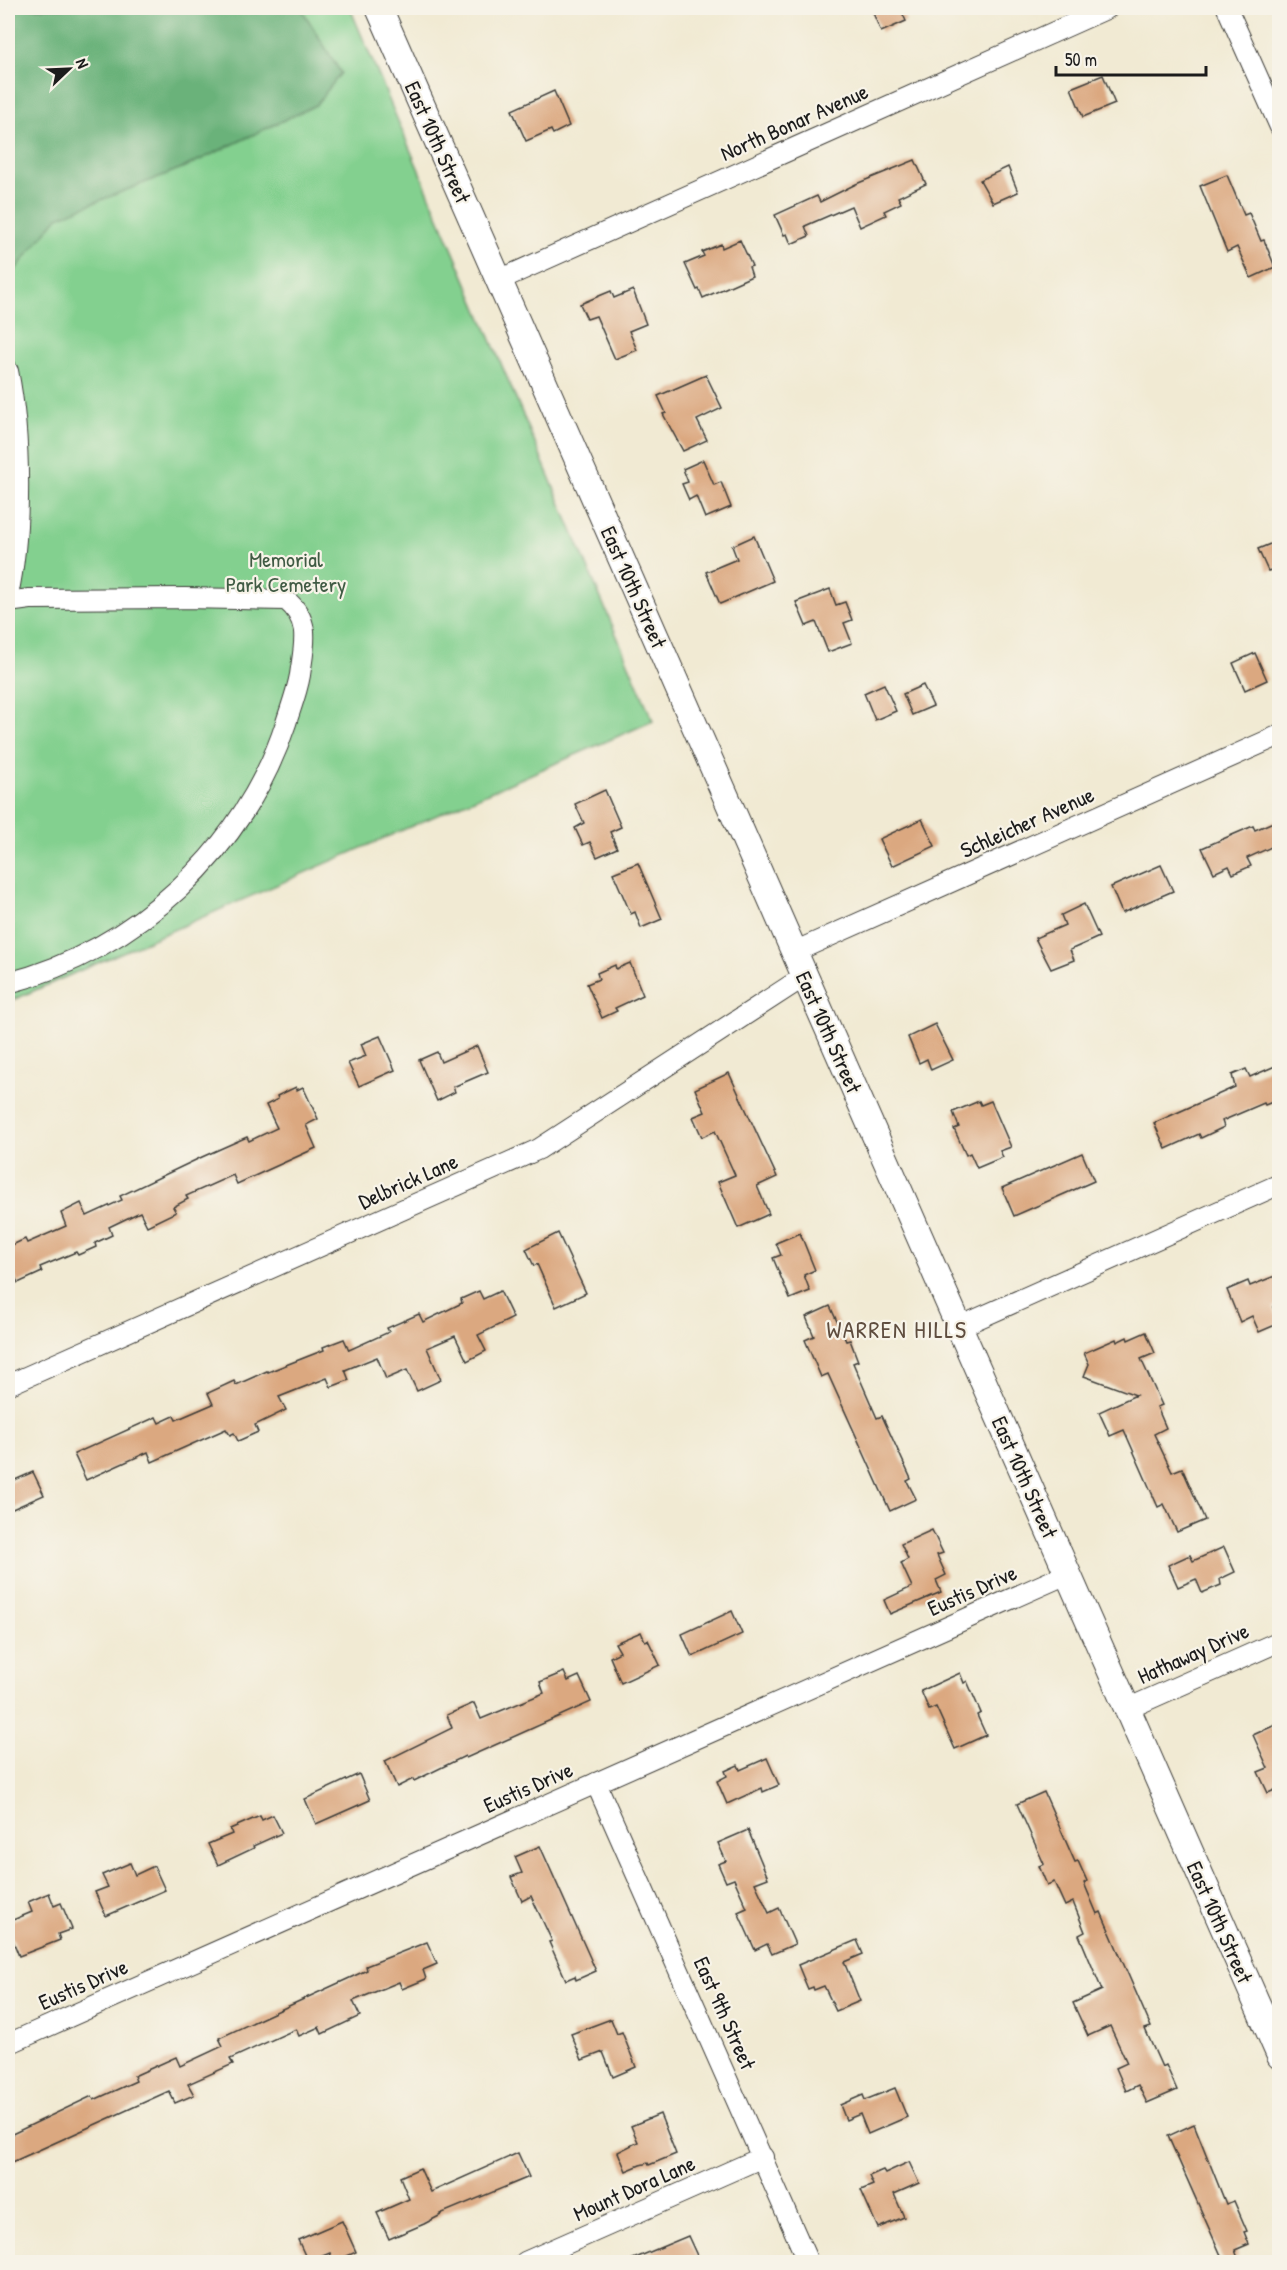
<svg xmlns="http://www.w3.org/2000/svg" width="1287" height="2270" viewBox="0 0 1287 2270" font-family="'Patrick Hand',sans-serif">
<rect width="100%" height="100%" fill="#f7f3e8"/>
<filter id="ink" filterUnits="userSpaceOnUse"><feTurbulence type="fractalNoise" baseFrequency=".0167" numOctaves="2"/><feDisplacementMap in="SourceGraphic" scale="12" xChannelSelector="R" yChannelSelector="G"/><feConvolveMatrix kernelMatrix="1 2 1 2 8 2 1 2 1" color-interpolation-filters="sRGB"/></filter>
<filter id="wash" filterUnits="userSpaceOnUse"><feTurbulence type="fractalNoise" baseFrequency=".008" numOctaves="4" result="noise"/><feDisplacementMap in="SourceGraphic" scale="24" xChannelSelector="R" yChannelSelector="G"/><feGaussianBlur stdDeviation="1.35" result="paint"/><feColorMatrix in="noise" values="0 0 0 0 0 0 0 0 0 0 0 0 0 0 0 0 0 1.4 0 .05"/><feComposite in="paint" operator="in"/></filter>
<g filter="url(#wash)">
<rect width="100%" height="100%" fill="#f1ead3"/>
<polygon fill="#83d08f" stroke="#507656" stroke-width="1.5" points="8,8 350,8 653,721 8,1002"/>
<polygon fill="#6ab27a" stroke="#43674b" stroke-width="1.5" points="8,8 301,8 341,73 316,105 187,166 58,217 8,279"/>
<g id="blocks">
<g fill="#dba880">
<polygon points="871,8 900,8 906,21 881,32"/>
<polygon points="1103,75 1115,104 1083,117 1071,88"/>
<polygon points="554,91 569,126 553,134 551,130 526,141 512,110"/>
<polygon points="915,160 926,184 898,197 901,203 884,211 886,215 860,227 851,206 805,226 809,236 791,244 787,234 784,235 775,215 817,196 820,202 856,184"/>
<polygon points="1008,167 1018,192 993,203 980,180"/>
<polygon points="1227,175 1244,215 1249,213 1261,241 1264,240 1275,267 1251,278 1237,247 1227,252 1200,186"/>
<polygon points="740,240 752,266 749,267 752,276 703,298 699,289 697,290 685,264 704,256 702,252 721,244 722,248"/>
<polygon points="633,290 646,324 629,331 637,350 615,359 596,316 587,319 580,304 611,291 614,298"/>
<polygon points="706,375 722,408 697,420 707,440 683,451 663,414 666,413 658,396"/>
<polygon points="703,460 714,485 721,482 731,507 705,518 696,496 689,500 682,484 688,482 683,469"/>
<polygon points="754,536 773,581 720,604 706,572 737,559 732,546"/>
<polygon points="1280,540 1280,567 1268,571 1258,549"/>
<polygon points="830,589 836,605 845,602 852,620 844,623 852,643 828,652 816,622 806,626 796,602"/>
<polygon points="1255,653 1267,680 1245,690 1233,663"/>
<polygon points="884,684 896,711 875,720 864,693"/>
<polygon points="923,685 933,706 912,715 903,694"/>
<polygon points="605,790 621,827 610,832 617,848 597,857 590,842 583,845 575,828 584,823 575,804"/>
<polygon points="922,819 935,846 892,866 879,839"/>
<polygon points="1280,819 1280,843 1247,858 1251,866 1233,874 1229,866 1214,873 1202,848 1253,826 1255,830"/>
<polygon points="638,863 662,919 641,928 635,912 631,914 613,873"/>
<polygon points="1161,865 1173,891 1122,913 1111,887"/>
<polygon points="1084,904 1099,937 1070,950 1074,960 1051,969 1035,938 1065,925 1061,915"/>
<polygon points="630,963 643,995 615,1008 617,1011 602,1018 587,984 599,979 597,973 615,965 616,969"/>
<polygon points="935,1024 953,1060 931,1070 927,1059 919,1063 908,1037"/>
<polygon points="380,1036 395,1070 359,1086 348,1063 366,1056 361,1044"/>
<polygon points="477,1046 488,1072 453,1087 455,1092 437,1101 419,1060 437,1052 441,1062"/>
<polygon points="1280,1064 1280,1099 1265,1105 1264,1103 1222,1121 1224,1127 1201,1138 1199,1134 1166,1149 1154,1123 1235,1087 1232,1075 1246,1069 1250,1077"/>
<polygon points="729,1073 777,1177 757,1186 769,1214 738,1228 718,1182 735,1175 715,1131 702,1137 693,1117 705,1112 695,1089"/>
<polygon points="296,1087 297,1090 303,1087 318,1119 306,1125 316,1148 237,1184 233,1175 186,1196 188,1199 173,1207 176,1212 147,1226 140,1212 109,1227 112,1235 95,1243 96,1247 78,1255 76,1252 40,1267 42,1272 18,1283 13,1273 8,1276 8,1247 25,1239 27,1243 66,1226 61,1213 81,1203 87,1216 122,1200 120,1196 202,1157 247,1137 249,1141 277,1128 266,1105 278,1099 277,1096"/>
<polygon points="979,1101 981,1105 991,1101 1011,1147 1000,1151 1003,1157 977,1168 970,1153 966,1155 954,1129 959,1127 953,1112"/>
<polygon points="1082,1153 1094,1181 1014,1216 1002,1188"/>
<polygon points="558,1233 586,1293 556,1307 537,1264 534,1266 526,1249"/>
<polygon points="800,1233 815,1270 804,1275 810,1291 790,1299 773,1258 781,1255 776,1243"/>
<polygon points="1280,1274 1280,1304 1273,1307 1280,1323 1259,1332 1252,1316 1240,1322 1227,1290 1248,1281 1250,1286"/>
<polygon points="479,1291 483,1299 500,1291 513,1318 478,1335 486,1351 467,1361 455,1336 427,1348 441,1380 417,1391 407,1370 386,1379 377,1357 345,1370 349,1380 331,1387 327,1378 279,1397 286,1410 255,1425 258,1432 238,1441 234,1433 230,1435 226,1429 152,1462 148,1452 86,1480 74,1454 156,1417 159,1423 174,1416 176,1420 213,1404 208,1393 234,1381 236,1385 267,1371 268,1372 324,1350 323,1347 344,1339 349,1350 389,1332 387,1328 419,1314 423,1322 462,1303 461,1299"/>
<polygon points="830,1306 846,1341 850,1340 858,1361 853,1363 877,1418 882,1416 911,1479 907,1481 916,1499 890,1511 828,1374 821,1377 805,1340 814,1336 806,1317"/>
<polygon points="1146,1332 1155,1353 1141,1359 1162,1405 1157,1407 1166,1428 1154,1434 1172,1472 1182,1468 1205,1520 1177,1532 1164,1504 1158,1507 1124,1430 1110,1436 1099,1412 1136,1395 1084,1376 1089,1364 1084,1353 1116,1339 1117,1342 1127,1337 1128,1340"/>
<polygon points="33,1472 44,1495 8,1511 8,1483"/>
<polygon points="932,1530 943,1553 937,1555 946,1575 936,1580 941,1592 890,1614 884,1600 912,1587 901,1563 908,1559 901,1544"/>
<polygon points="1224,1547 1235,1572 1220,1579 1221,1585 1202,1593 1196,1579 1178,1587 1168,1565 1190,1555 1193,1561"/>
<polygon points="732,1611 742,1634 692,1657 682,1634"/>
<polygon points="641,1632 645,1641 648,1640 660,1665 621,1683 610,1657 620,1652 615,1643"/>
<polygon points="564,1672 568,1681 579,1676 591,1702 466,1758 465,1756 414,1781 413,1779 397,1787 385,1761 452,1728 447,1715 474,1703 481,1719 544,1693 540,1682"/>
<polygon points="960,1673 964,1683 967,1681 981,1713 977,1715 986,1735 955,1749 936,1707 929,1710 921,1691"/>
<polygon points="1280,1723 1279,1794 1277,1789 1268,1793 1258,1772 1268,1768 1253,1735"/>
<polygon points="767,1758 779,1785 763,1792 762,1788 727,1804 717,1781 727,1776 725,1771 738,1765 740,1770"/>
<polygon points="359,1774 370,1800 316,1824 305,1799"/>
<polygon points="1044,1792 1075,1862 1078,1861 1087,1881 1084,1883 1097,1914 1101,1912 1151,2027 1145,2029 1162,2067 1166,2065 1177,2090 1147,2103 1138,2085 1126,2091 1116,2068 1127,2063 1110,2026 1088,2036 1073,2003 1102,1990 1079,1935 1085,1932 1073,1902 1065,1906 1054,1882 1047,1885 1039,1866 1044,1864 1017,1804"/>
<polygon points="273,1815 282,1833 253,1846 254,1848 218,1865 208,1844 232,1834 230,1829 260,1816 262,1820"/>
<polygon points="748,1830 768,1878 755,1883 769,1913 779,1908 795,1944 772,1954 767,1944 755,1950 738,1912 747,1908 734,1879 726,1882 718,1864 726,1861 718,1843"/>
<polygon points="540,1846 596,1971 576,1980 575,1976 566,1980 549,1942 552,1941 531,1896 522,1901 511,1877 522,1873 515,1857"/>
<polygon points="130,1863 135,1875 154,1866 165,1890 106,1916 95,1892 108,1887 102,1875"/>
<polygon points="49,1893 54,1906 61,1903 72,1929 58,1934 60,1940 19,1956 8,1928 8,1922 32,1912 28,1902"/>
<polygon points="857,1940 863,1954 844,1962 860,2001 836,2011 824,1986 814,1990 813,1987 808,1989 798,1965"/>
<polygon points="427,1942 437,1964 423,1970 426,1979 402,1989 399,1982 353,2001 360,2016 322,2034 319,2027 299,2036 296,2029 230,2059 233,2064 188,2084 194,2095 175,2103 169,2091 8,2164 8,2136 92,2096 94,2100 136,2081 134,2076 176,2057 180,2066 223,2046 219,2038 367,1970 366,1966"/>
<polygon points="611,2019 617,2034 622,2032 636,2067 613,2077 603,2052 582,2060 571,2034"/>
<polygon points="895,2088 907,2117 868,2134 860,2114 846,2120 840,2105 863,2095 865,2100"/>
<polygon points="660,2114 676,2154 649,2165 648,2163 640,2165 626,2171 618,2152 638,2142 631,2126"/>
<polygon points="1194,2124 1226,2204 1234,2201 1247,2231 1244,2232 1249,2244 1235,2250 1238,2258 1228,2262 1224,2262 1168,2136"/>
<polygon points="518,2153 529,2177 440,2214 441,2215 424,2224 389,2239 377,2213 409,2199 400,2177 420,2168 431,2192"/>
<polygon points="909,2162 919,2183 894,2194 904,2217 878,2228 861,2190 873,2185 869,2176 883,2170 885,2173"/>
<polygon points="342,2221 356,2252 334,2262 330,2253 308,2262 298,2240"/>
<polygon points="688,2236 700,2262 626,2262"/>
</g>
</g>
</g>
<g filter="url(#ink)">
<use href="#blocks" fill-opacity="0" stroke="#3c3b37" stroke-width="1.5"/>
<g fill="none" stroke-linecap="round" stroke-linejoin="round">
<defs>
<g id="minor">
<polyline points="1227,8 1280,127"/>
<polyline points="499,280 1108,8"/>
<path d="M8 371C21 436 22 530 8 595"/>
<path d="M8 602 30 599 185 598 286 600C312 621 304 645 300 675 297 692 291 707 286 723 245 849 136 950 8 983"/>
<polyline points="794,952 1280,735"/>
<polyline points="959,1327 1280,1184"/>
<polyline points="8,1385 539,1149 805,976"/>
<polyline points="1127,1709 1280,1641"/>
<polyline points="596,1783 808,2262"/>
<polyline points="8,2044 1067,1574"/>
<polyline points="525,2262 763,2157"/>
</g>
<polyline id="major" points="379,8 1280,2056"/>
</defs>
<use href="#minor" stroke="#3c3b37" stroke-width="22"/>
<use href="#major" stroke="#3c3b37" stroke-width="28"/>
<use href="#minor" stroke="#fff" stroke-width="20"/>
<use href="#major" stroke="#fff" stroke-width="26"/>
</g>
</g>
<g text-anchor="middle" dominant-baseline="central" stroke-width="4.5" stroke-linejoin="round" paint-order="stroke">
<g font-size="22" fill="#1c1c1c" stroke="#f7f3e8">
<text transform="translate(794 122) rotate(-24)">North Bonar Avenue</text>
<text transform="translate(438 142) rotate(66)">East 10th Street</text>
<text transform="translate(634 587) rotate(66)">East 10th Street</text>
<text transform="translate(1027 822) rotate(-24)">Schleicher Avenue</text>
<text transform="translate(829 1032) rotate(66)">East 10th Street</text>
<text transform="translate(408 1181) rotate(-24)">Delbrick Lane</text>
<text transform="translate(1025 1477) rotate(66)">East 10th Street</text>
<text transform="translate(972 1590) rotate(-24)">Eustis Drive</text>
<text transform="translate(1193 1653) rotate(-24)">Hathaway Drive</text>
<text transform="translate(528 1787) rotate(-24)">Eustis Drive</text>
<text transform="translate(1220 1922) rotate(66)">East 10th Street</text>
<text transform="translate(83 1984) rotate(-24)">Eustis Drive</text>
<text transform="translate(725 2013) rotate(66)">East 9th Street</text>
<text transform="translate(634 2188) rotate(-24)">Mount Dora Lane</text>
</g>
<g font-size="22" fill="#405b44" stroke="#f7f3e8">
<text x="286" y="559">Memorial<tspan x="286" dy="25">Park Cemetery</tspan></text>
</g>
<g font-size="24" letter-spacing="1.5" fill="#5f4d3f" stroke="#f7f3e8">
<text x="897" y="1329">WARREN HILLS</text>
</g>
</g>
<rect width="1287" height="2270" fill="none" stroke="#f7f3e8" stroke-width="30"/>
<g transform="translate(69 69) rotate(67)" stroke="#f7f3e8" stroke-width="4.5" paint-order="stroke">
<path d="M0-4.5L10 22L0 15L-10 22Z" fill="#1c1c1c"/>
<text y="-9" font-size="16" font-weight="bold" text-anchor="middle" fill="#1c1c1c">N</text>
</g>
<path d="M1056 66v9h150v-9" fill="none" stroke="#1c1c1c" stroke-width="3"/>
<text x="1065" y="66" font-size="18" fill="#1c1c1c" stroke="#f7f3e8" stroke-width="4.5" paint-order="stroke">50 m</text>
</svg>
